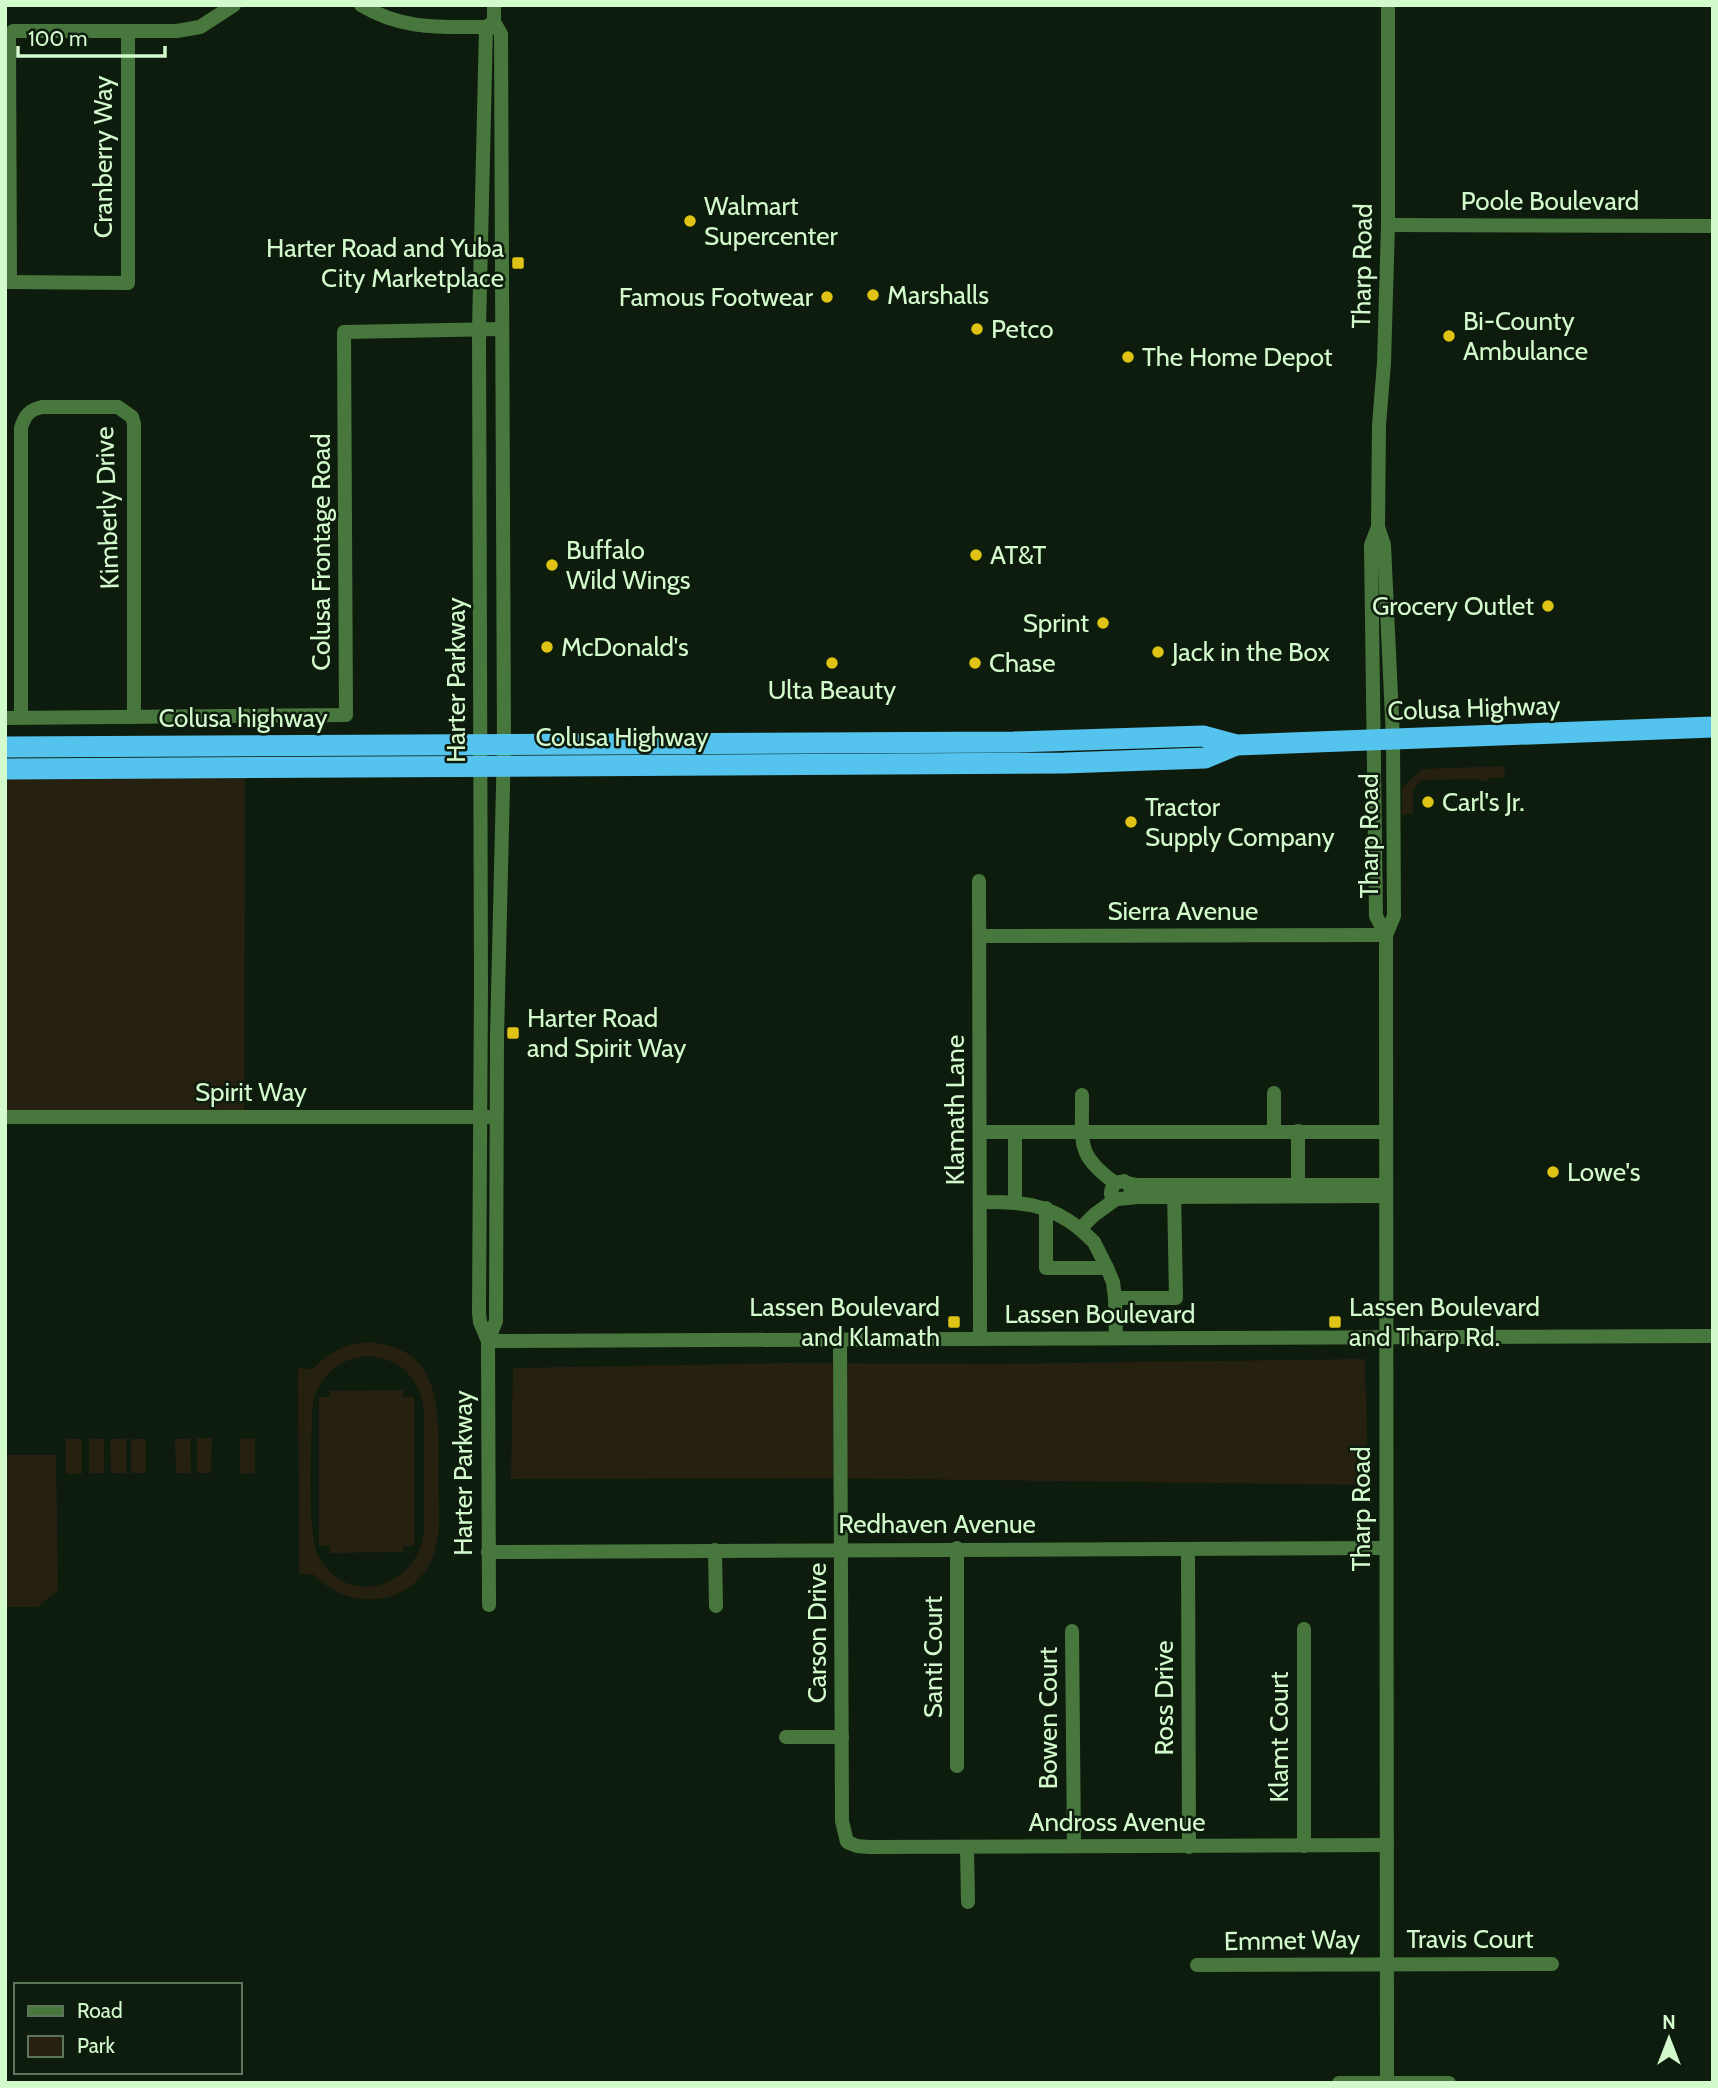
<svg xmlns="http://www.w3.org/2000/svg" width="1718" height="2088" viewBox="0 0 1718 2088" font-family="Cabin,sans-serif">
<rect width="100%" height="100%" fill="#0e1c0d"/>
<g fill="#262011" fill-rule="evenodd">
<polygon points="1505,766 1504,778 1489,778 1488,782 1476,779 1421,780 1413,790 1413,814 1402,814 1402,788 1422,769"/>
<polygon points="245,776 244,1111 5,1110 5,777"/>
<path d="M368 1342C448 1348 438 1419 438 1479 438 1506 443 1538 430 1563 406 1609 346 1610 313 1574H299L298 1368 313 1369C328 1352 345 1344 368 1342ZM368 1356C400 1358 421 1379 424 1411V1531C419 1588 345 1610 318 1555 306 1532 312 1443 312 1412 315 1380 336 1358 368 1356Z"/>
<polygon points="1365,1359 1368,1485 828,1478 511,1479 513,1368 785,1363 992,1364"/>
<polygon points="403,1390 403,1397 414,1397 414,1546 403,1546 403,1552 330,1553 330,1546 319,1546 319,1397 330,1397 330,1391"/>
<polygon points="197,1438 212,1438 211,1473 197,1473"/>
<polygon points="255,1438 255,1473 240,1474 240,1439"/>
<rect x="66" y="1439" width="16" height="35"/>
<rect x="89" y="1439" width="15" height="34"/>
<polygon points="110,1439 126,1439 126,1473 111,1473"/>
<rect x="131" y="1439" width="15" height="34"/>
<polygon points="175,1439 190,1439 191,1473 176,1473"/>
<polygon points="5,1455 56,1455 58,1590 37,1607 5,1607"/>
</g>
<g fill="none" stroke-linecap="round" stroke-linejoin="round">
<g stroke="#48773d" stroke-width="14">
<path d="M361 5C402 30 440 27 486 27"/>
<polyline points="1388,225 1713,226"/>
<polyline points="5,282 128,283 128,32"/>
<polyline points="10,282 9,36 13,31 177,31 200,27 234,5"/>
<polyline points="1378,527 1371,545 1376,916 1386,935"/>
<path d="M21 717V428C25 415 29 410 42 407H118L132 417 134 424V717"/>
<polyline points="5,718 346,715 344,332 502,329"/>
<polyline points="979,881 980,1338"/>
<polyline points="980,936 1386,935"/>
<polyline points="1274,1093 1274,1131"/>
<path d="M1082 1095C1083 1142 1074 1153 1115 1183"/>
<polyline points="5,1117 488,1117"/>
<polyline points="1298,1131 1298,1192"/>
<polyline points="980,1132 1015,1132"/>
<polyline points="1127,1183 1137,1185 1386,1185"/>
<path d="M1128 1198 1131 1192 1130 1185 1124 1181 1115 1183C1101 1205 1127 1198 1137 1197 1144 1197 1152 1197 1160 1197L1386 1196"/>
<path d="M980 1202C1021 1202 1046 1202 1080 1229L1094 1215 1116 1199"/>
<polyline points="1015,1202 1015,1132 1386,1132"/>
<polyline points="1046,1208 1046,1268 1107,1268 1094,1242 1080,1229"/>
<polyline points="1107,1268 1113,1282 1115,1298 1176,1298 1174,1190"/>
<polyline points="1115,1298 1116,1338"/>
<polyline points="840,1339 842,1821 847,1842 857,1846 869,1847 1387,1845"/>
<polyline points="488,1341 496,1321 497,1037 504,744 501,34 494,22 494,5"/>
<polyline points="488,1341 1713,1336"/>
<polyline points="957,1548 957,1766"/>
<polyline points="1188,1549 1189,1847"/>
<polyline points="715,1550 716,1606"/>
<polyline points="488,1552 1386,1548"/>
<polyline points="489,1605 488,1341 480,1322 479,1313 481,985 479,329 486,27 494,22"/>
<polyline points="1072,1631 1074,1846"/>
<polyline points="786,1737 842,1737"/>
<polyline points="1304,1846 1304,1629"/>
<polyline points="967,1848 968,1902"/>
<polyline points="1197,1965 1552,1964"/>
<polyline points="1339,2083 1449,2083"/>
<polyline points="1387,2083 1386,935 1394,916 1393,739 1384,545 1378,527 1379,425 1384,363 1388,225 1388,5"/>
</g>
<g stroke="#54c4ef" stroke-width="21">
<polyline points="5,747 1014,742 1203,736 1236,745 1713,727"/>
<polyline points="5,769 1064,763 1205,758 1236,745"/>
</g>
</g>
<g fill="#dfc315" stroke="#0e1c0d" stroke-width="2.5">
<circle cx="690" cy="221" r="7"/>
<rect x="511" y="256" width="14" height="14" rx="3.5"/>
<circle cx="873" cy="295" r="7"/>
<circle cx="827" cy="297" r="7"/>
<circle cx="977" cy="329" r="7"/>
<circle cx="1449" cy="336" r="7"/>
<circle cx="1128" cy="357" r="7"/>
<circle cx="976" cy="555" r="7"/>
<circle cx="552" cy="565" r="7"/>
<circle cx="1548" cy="606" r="7"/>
<circle cx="1103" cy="623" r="7"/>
<circle cx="547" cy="647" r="7"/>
<circle cx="1158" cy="652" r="7"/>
<circle cx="832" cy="663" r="7"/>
<circle cx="975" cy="663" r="7"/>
<circle cx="1428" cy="802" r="7"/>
<circle cx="1131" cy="822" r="7"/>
<rect x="506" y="1026" width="14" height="14" rx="3.5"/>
<circle cx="1553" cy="1172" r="7"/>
<rect x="947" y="1315" width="14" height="14" rx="3.5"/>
<rect x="1328" y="1315" width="14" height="14" rx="3.5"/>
</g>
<g text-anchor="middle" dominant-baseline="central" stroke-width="5" stroke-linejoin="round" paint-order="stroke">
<g font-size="26" fill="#d3facd" stroke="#0e1c0d">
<text transform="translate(103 157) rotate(-90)">Cranberry Way</text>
<text x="1550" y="201">Poole Boulevard</text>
<text transform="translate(1362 266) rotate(-89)">Tharp Road</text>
<text transform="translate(107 508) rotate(-92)">Kimberly Drive</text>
<text transform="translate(321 552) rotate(-90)">Colusa Frontage Road</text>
<text transform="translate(456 680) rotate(-90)">Harter Parkway</text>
<text transform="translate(1474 708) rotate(-2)">Colusa Highway</text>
<text x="243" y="718">Colusa highway</text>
<text x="622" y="737">Colusa Highway</text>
<text transform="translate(1369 836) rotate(-90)">Tharp Road</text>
<text x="1183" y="911">Sierra Avenue</text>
<text x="251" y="1092">Spirit Way</text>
<text transform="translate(955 1110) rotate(-90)">Klamath Lane</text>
<text x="1100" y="1314">Lassen Boulevard</text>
<text transform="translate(463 1473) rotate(-90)">Harter Parkway</text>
<text transform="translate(1361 1509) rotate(-90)">Tharp Road</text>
<text x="937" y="1524">Redhaven Avenue</text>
<text transform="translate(817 1633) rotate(-90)">Carson Drive</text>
<text transform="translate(933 1657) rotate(-90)">Santi Court</text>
<text transform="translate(1164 1698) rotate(-90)">Ross Drive</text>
<text transform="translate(1048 1718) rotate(-90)">Bowen Court</text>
<text transform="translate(1279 1737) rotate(-90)">Klamt Court</text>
<text x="1117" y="1822">Andross Avenue</text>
<text x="1470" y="1939">Travis Court</text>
<text transform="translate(1292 1940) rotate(-1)">Emmet Way</text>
</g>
<g font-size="26" fill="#d3facd" stroke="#0e1c0d" text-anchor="start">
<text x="704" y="206">Walmart<tspan x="704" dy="30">Supercenter</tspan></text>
<text x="504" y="248" text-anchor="end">Harter Road and Yuba<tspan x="504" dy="30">City Marketplace</tspan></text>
<text x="887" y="295">Marshalls</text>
<text x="813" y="297" text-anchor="end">Famous Footwear</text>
<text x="1463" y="321">Bi-County<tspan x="1463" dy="30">Ambulance</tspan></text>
<text x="991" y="329">Petco</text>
<text x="1142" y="357">The Home Depot</text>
<text x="566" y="550">Buffalo<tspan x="566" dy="30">Wild Wings</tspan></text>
<text x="990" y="555">AT&amp;T</text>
<text x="1534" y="606" text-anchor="end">Grocery Outlet</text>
<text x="1089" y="623" text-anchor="end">Sprint</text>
<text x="561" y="647">McDonald's</text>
<text x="1172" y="652">Jack in the Box</text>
<text x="989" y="663">Chase</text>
<text x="832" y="690" text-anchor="middle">Ulta Beauty</text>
<text x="1442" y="802">Carl's Jr.</text>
<text x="1145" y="807">Tractor<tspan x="1145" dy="30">Supply Company</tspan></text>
<text x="527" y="1018">Harter Road<tspan x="527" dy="30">and Spirit Way</tspan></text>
<text x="1567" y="1172">Lowe's</text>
<text x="940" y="1307" text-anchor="end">Lassen Boulevard<tspan x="940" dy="30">and Klamath</tspan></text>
<text x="1349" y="1307">Lassen Boulevard<tspan x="1349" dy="30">and Tharp Rd.</tspan></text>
</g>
</g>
<rect width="1718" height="2088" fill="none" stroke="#d3facd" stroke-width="14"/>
<rect x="14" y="1983" width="228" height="91" fill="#0e1c0d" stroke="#5d755a" stroke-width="2"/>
<rect x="28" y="2006" width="35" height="10" fill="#48773d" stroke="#5d755a" stroke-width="2"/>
<text x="77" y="2018" font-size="21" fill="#d3facd">Road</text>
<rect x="28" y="2036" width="35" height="21" fill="#262011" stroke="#5d755a" stroke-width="2"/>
<text x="77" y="2053" font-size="21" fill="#d3facd">Park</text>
<g transform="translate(1669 2039)" stroke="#0e1c0d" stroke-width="5" paint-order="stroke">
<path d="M0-5L12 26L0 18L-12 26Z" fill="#d3facd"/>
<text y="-10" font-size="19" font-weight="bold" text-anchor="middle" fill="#d3facd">N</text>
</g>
<path d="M18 46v10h147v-10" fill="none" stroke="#d3facd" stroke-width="3.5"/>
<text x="28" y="46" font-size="21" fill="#d3facd" stroke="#0e1c0d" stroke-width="5" paint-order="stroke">100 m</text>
</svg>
